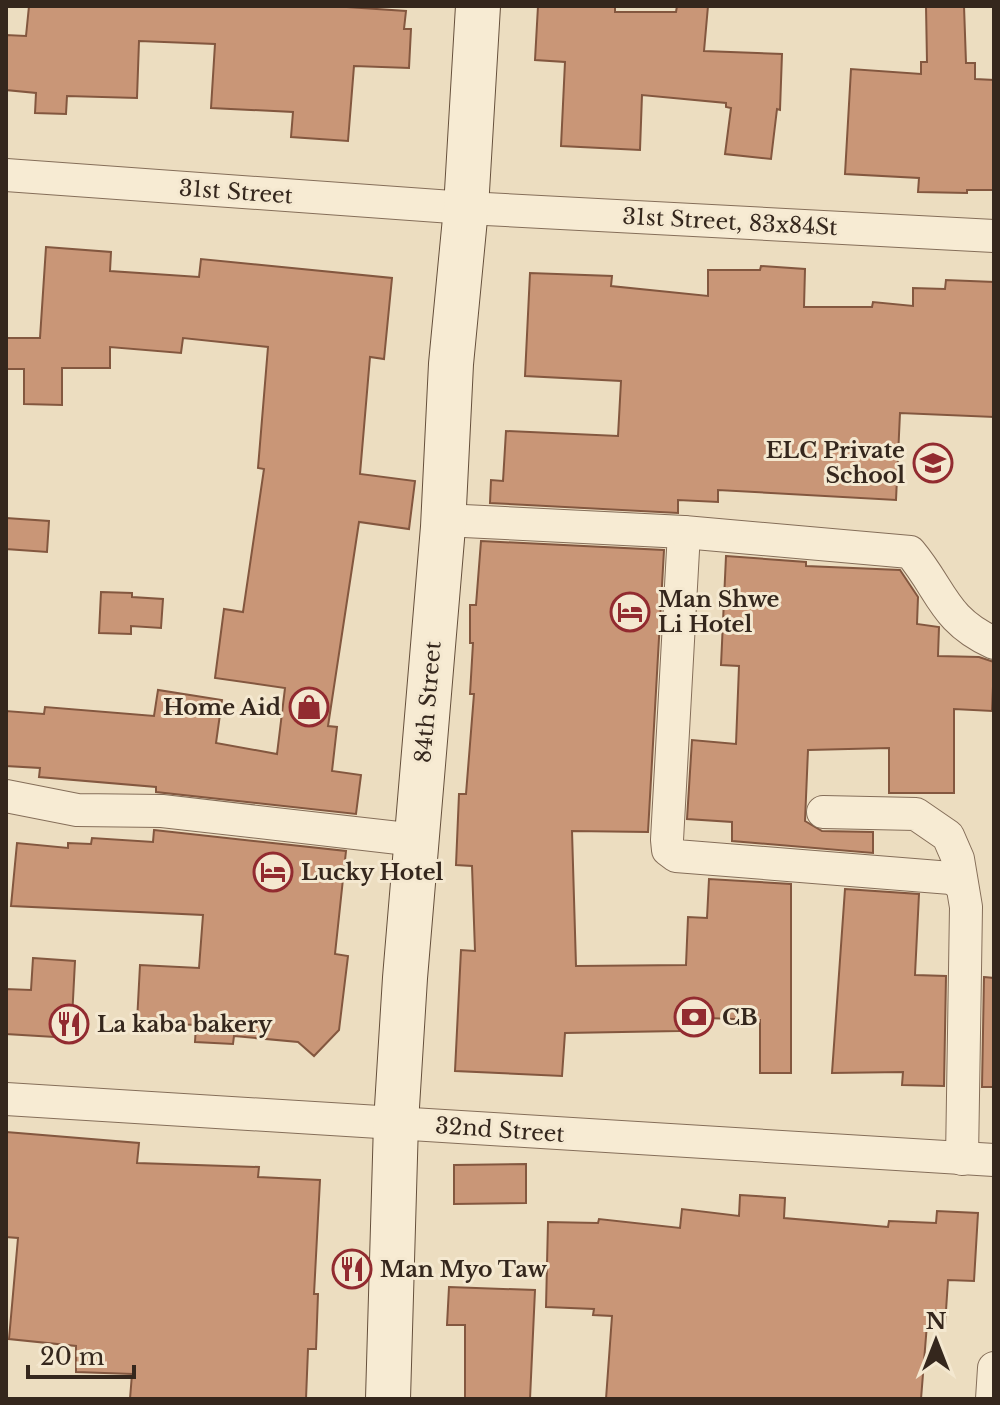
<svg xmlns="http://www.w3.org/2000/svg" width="1000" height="1405" viewBox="0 0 1000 1405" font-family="'Libre Baskerville',serif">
<rect width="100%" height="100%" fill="#ecddc0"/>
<g fill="#c99677" stroke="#83573f" stroke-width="2">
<polygon points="29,6 332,6 406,11 404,29 411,29 409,68 354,66 348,141 291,137 293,112 211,108 215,44 139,41 137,98 67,96 66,114 35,113 36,93 6,90 6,35 26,36"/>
<polygon points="538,6 615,7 615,12 676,12 677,6 708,6 704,51 782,54 780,110 777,109 771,159 725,154 731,108 726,107 726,103 642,95 640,150 561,146 565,62 535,60"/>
<polygon points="926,6 964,6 966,63 975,63 975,79 994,80 994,190 967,190 967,193 918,192 919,178 845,174 851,69 921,74 921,62 927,62"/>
<polygon points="46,247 111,252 110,271 199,277 201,259 392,278 384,359 370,357 360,474 415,481 409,529 359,522 328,726 337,727 332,771 361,775 356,814 156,792 156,787 39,777 40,768 6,766 6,711 44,714 45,707 154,716 158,690 222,700 216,743 277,754 285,688 215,678 224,609 243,612 264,469 258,468 268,347 183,338 181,353 110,347 110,368 62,368 62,405 24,404 24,369 6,369 6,338 40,338"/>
<polygon points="761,266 805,269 804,307 872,307 873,302 913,306 913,288 945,289 946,280 994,282 994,417 900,413 896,500 718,490 718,502 678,500 678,513 490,503 491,480 503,481 506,431 618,436 621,381 525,376 530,273 612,276 611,286 708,296 708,270 760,270"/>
<polygon points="6,518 49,521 47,552 6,549"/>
<polygon points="481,541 664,550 648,832 572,831 576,966 686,965 688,917 707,918 709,879 791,884 791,1073 760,1073 760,1020 679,1017 679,1031 565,1033 562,1076 455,1071 461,950 475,951 472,866 456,865 459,794 466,794 474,694 470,694 473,643 470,643 470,605 476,605"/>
<polygon points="726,556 806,562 806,566 900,570 918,597 917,624 939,627 938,656 979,657 994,662 992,711 954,709 954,793 889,793 889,748 808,750 805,821 822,831 873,832 873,853 732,841 732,822 687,819 692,740 736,744 739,666 721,665"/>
<polygon points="101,592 132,593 132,597 163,599 161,628 131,626 131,634 99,633"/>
<polygon points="154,830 346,851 335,954 348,956 339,1030 314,1056 298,1042 234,1036 233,1044 195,1042 196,1025 137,1022 140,965 199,968 203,915 11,906 17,843 68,848 68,843 91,844 92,838 153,842"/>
<polygon points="845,889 919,894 915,975 946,976 944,1086 902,1085 903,1072 832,1073"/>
<polygon points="33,958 75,961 71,1038 6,1034 6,989 31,990"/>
<polygon points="984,977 994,978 994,1087 982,1087"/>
<polygon points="6,1132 139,1143 137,1163 259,1167 258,1177 320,1180 314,1294 318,1294 316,1349 308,1349 306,1399 130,1399 132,1374 76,1372 76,1346 9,1339 18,1238 6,1237"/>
<polygon points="526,1164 526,1203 454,1204 454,1165"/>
<polygon points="740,1195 785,1198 784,1218 888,1227 889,1221 936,1223 937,1211 978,1213 974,1281 948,1280 945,1326 927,1324 921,1399 606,1399 612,1316 593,1315 594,1309 546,1307 548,1222 598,1223 599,1219 680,1228 682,1209 739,1216"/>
<polygon points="449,1287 535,1290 530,1399 465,1399 465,1325 447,1325"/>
</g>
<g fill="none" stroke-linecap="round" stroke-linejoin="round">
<defs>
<g id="minor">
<polyline points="6,175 466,208 994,236"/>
<polyline points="443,520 684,532 667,840 668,850 676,856 951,878 961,884"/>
<path d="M684 532 910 552C942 590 943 620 994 643"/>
<polyline points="6,796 77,810 162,811 416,840"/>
<polyline points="823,812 916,814 948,836 958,859 966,907 962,1159"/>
<polyline points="6,1099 994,1160"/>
<polyline points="992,1399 994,1368"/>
</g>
<polyline id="secondary" points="388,1399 396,1123 405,978 443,527 451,364 466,208 478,6"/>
</defs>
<use href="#minor" stroke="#856e59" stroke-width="34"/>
<use href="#secondary" stroke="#66503c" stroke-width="46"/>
<use href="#minor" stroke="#f7ebd3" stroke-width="32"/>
<use href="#secondary" stroke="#f7ebd3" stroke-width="44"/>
</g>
<defs>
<symbol id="school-ring" viewBox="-11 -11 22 22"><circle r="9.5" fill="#f4e8d0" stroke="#922b30" stroke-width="1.5"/><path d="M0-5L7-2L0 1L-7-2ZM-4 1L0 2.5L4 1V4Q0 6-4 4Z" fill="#922b30"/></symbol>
<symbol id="hotel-ring" viewBox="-11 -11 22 22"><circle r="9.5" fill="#f4e8d0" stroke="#922b30" stroke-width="1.5"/><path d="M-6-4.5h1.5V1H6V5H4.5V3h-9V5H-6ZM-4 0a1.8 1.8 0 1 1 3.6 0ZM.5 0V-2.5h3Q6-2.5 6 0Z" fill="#922b30"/></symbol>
<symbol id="shop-ring" viewBox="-11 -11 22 22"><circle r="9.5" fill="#f4e8d0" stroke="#922b30" stroke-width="1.5"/><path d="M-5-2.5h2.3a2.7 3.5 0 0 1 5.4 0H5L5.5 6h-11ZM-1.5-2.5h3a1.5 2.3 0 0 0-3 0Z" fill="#922b30"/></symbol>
<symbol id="bank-ring" viewBox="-11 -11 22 22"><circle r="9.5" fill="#f4e8d0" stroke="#922b30" stroke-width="1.5"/><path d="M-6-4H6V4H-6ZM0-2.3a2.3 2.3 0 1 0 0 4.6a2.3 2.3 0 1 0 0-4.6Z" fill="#922b30"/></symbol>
<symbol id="restaurant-ring" viewBox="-11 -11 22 22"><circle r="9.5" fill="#f4e8d0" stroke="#922b30" stroke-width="1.5"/><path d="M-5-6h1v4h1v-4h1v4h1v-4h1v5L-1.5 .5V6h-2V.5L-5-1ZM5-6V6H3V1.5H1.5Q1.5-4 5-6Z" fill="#922b30"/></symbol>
</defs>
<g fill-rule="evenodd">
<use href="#school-ring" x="911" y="441" width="44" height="44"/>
<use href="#hotel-ring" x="608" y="590" width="44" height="44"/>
<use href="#shop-ring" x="287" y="685" width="44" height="44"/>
<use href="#hotel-ring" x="251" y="850" width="44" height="44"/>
<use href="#bank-ring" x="672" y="995" width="44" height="44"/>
<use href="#restaurant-ring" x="47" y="1002" width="44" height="44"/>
<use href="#restaurant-ring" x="330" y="1247" width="44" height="44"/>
</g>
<g text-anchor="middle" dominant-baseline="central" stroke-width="6" stroke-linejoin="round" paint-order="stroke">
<g font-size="22" fill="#35271d" stroke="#f4e8d0">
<text transform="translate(236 192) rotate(4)">31st Street</text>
<text transform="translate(730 222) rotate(3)">31st Street, 83x84St</text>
<text transform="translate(428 702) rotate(-85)">84th Street</text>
<text transform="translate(500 1130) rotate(4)">32nd Street</text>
</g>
<g font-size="22" font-weight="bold" fill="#35271d" stroke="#f4e8d0" text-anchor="start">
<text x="905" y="450" text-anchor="end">ELC Private<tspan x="905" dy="25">School</tspan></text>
<text x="658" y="599">Man Shwe<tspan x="658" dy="25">Li Hotel</tspan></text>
<text x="281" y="707" text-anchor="end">Home Aid</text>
<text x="301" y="872">Lucky Hotel</text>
<text x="722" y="1017">CB</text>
<text x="97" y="1024">La kaba bakery</text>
<text x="380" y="1269">Man Myo Taw</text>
</g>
</g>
<rect width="1000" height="1405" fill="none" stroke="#35271d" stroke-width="16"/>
<g transform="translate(936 1341)" stroke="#f4e8d0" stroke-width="6" paint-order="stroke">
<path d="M0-6L14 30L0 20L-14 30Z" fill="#35271d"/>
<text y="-12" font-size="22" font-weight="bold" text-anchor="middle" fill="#35271d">N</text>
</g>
<path d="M28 1365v12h106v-12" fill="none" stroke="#35271d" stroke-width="4"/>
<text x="40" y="1365" font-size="24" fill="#35271d" stroke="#f4e8d0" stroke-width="6" paint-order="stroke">20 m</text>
</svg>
